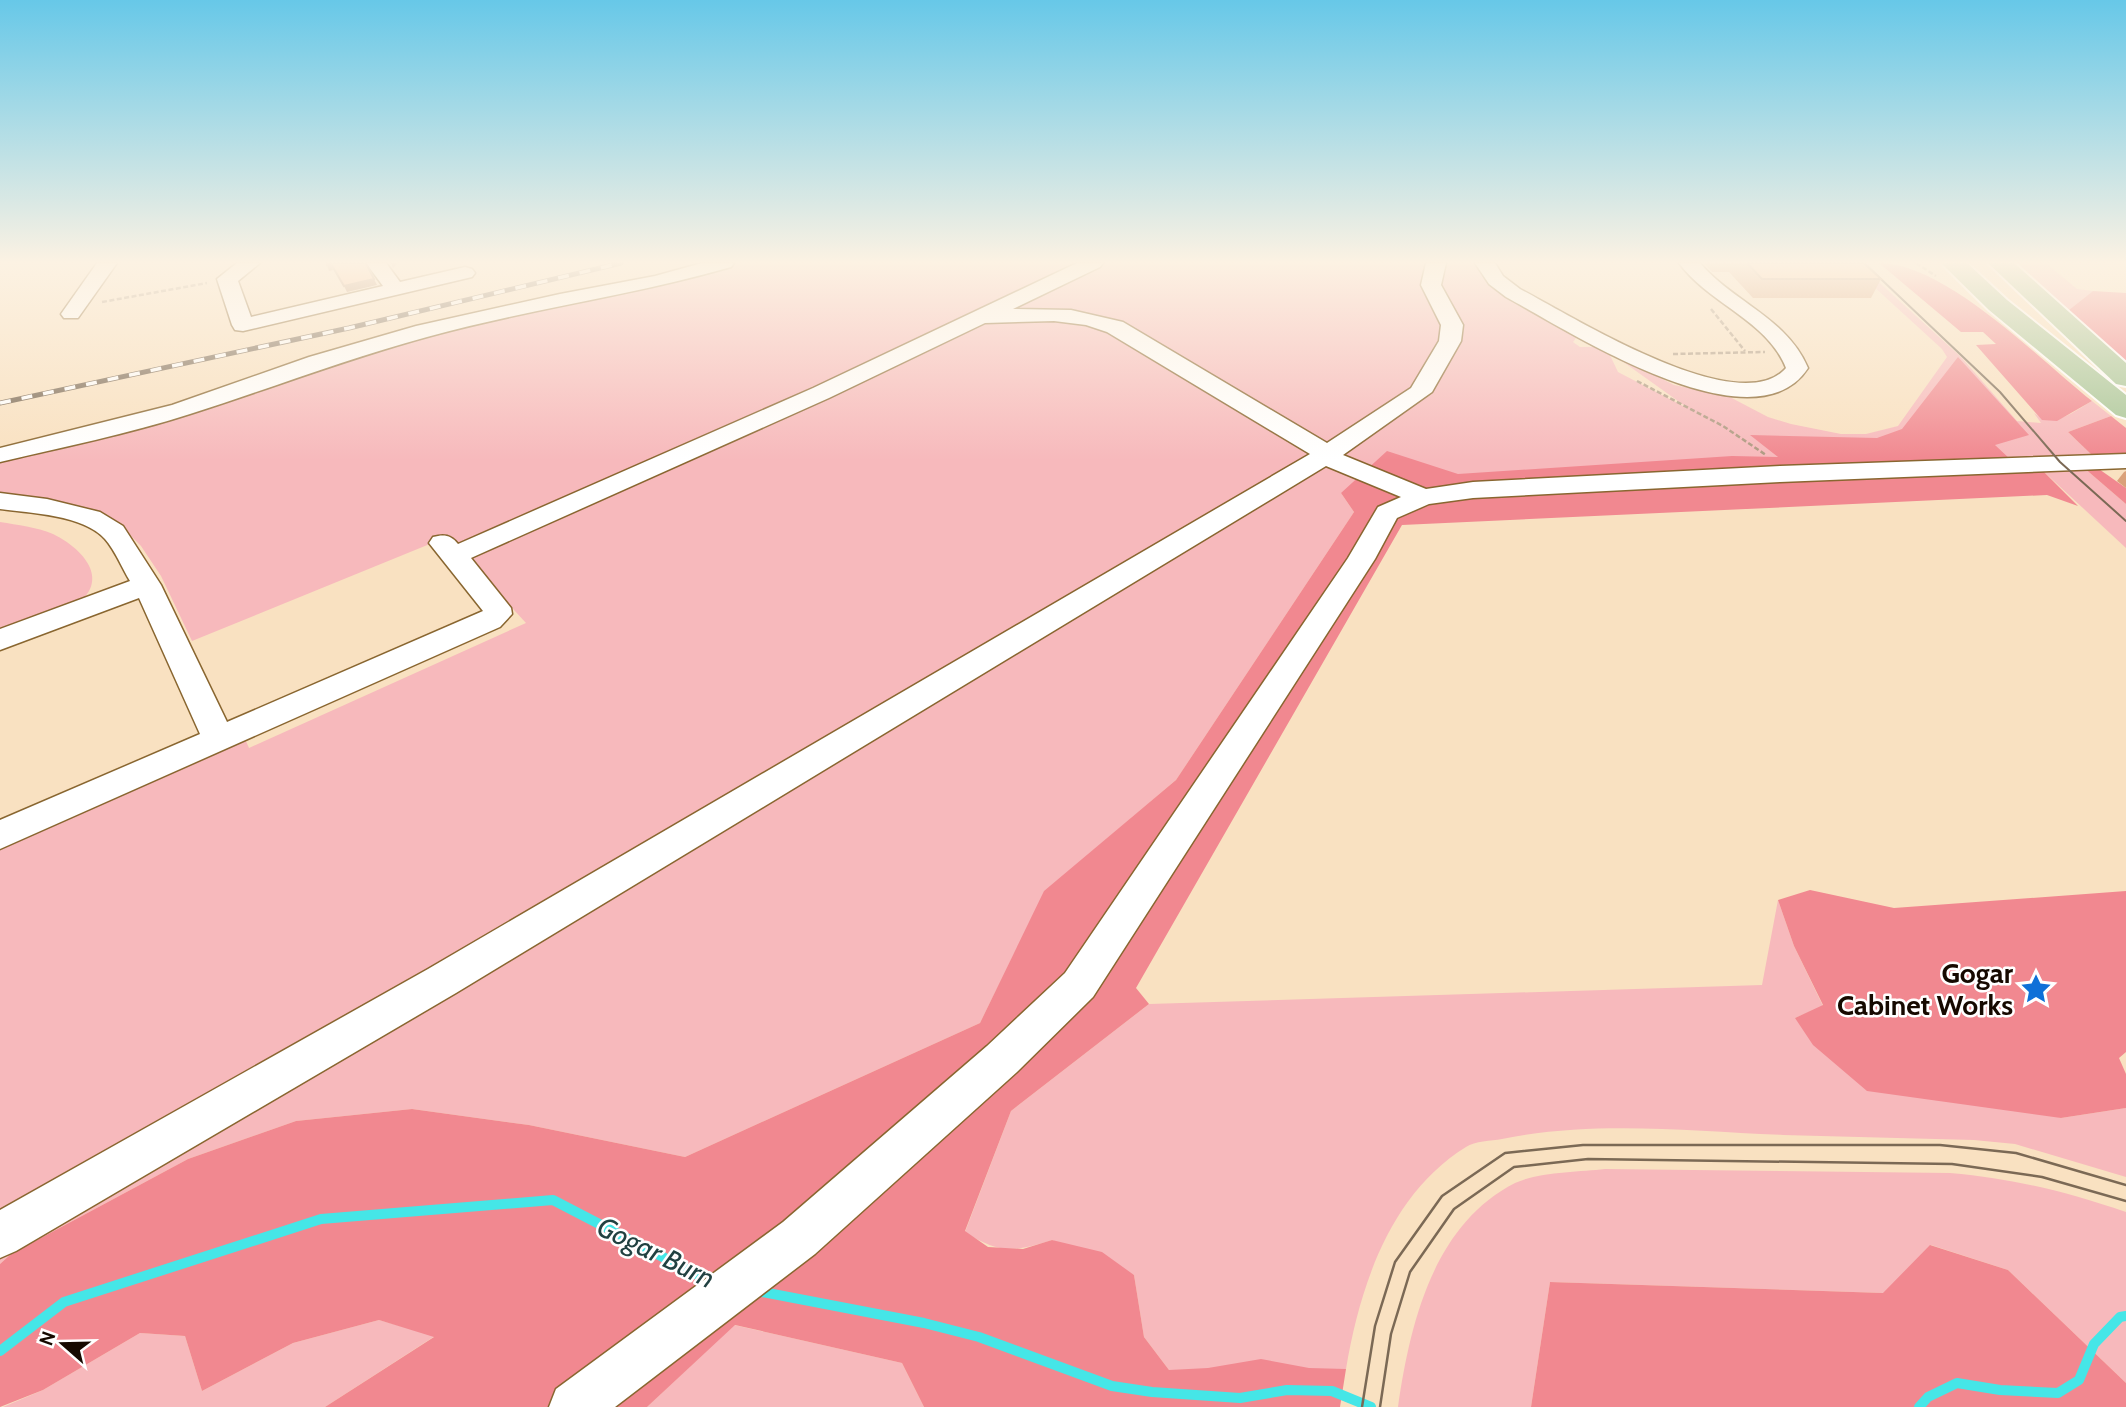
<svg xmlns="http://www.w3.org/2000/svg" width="2126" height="1407" viewBox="0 0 2126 1407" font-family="Cabin,sans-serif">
<rect width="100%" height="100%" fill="#f9e1c1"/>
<g fill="#f7b9bc" fill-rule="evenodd">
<polygon points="737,263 1431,263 1448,327 1429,375 1377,417 0,1232 0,839 242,732 249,748 526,623 447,537 192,641 161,576 141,546 120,525 0,496 0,461 363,350"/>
<path d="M1439 263H1475C1495 302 1539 311 1574 334L1576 338 1573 342 1580 347H1600L1674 385 1726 395 1768 417 1791 424 1841 434H1866L1898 426 1947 357 1942 349 1848 263H1858L1961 357 2017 421 2041 423 2034 413C2054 429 2073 412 2092 401L2111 416 2068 432 2094 457 1341 493 1354 512 1176 780 1045 891 980 1023 685 1157 529 1125 412 1109 296 1121 188 1159 11 1254 0 1264V1247L1432 394 1458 347 1459 331 1437 287ZM1608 351 1685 406V407L1618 372Z"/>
<polygon points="2018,263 2046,263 2077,289 2093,291 2069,310"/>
<polygon points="2083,467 2126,504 2126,548 2042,470"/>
<path d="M0 522C18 525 36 527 53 534 78 546 108 574 83 599 71 611 18 630 0 638Z"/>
<path d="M1778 900 1794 946 1823 1006 1795 1018 2061 1118 2126 1108V1177L2015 1144 1974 1140C1910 1138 1846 1137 1783 1135 1690 1131 1594 1120 1502 1139 1491 1141 1475 1141 1466 1147 1390 1194 1360 1286 1346 1369L1169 1370 1144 1337 1134 1275 1052 1240C1015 1252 999 1254 965 1232L1011 1111 1149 1004 1762 985Z"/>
<path d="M1605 1169 1950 1173C2015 1179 2064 1191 2126 1212V1383L2008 1270 1931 1245 1884 1293 1550 1282 1531 1407H1398C1410 1324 1433 1225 1515 1183 1538 1172 1579 1172 1605 1169Z"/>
<polygon points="379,1320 435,1336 325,1407 3,1407 43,1390 140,1333 185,1336 202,1391 293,1343"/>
<polygon points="734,1325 902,1363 924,1407 647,1407"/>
</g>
<g fill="#f18890">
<path d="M1879 263C1946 263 2040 360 2092 401L2057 421 2042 420 1976 345 1996 344 1983 332H1961Z"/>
<polygon points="2093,291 2126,293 2126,363 2069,310"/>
<polygon points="1958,357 2029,435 1995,445 2011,460 2042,470 2078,506 2047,495 1402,525 1136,988 1149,1004 1011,1111 965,1231 988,1247 1023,1249 1052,1240 1102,1252 1134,1275 1144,1337 1169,1370 1208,1368 1261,1359 1309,1368 1346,1369 1340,1407 924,1407 902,1363 735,1325 647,1407 325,1407 434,1337 379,1320 293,1343 202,1391 185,1336 140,1333 43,1390 0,1407 0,1264 11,1254 188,1159 296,1121 412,1109 529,1125 685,1157 980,1023 1044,891 1176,780 1354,512 1341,493 1387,451 1458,474 1732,456 1778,457 1750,435 1877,438 1902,429"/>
<polygon points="2111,416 2126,428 2126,457 2094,457 2068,432"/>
<polygon points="2083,467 2096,467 2126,488 2126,504"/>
<polygon points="1810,890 1894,908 2126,891 2126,1052 2119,1058 2126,1074 2126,1108 2061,1118 1867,1091 1813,1045 1795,1018 1823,1005 1794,946 1778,900"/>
<polygon points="1930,1245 2008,1270 2126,1383 2126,1407 1531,1407 1550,1282 1883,1293"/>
</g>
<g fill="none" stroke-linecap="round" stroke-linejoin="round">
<g stroke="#45e6e7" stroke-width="10">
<polyline points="757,1291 924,1323 979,1337 1112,1386 1152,1392 1240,1398 1287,1390 1332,1391 1371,1407"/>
<polyline points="0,1351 64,1302 321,1219 553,1200 711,1282"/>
<polyline points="1919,1407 1928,1397 1957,1383 2000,1390 2058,1393 2079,1380 2094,1344 2120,1317 2126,1316"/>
</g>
<defs>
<g id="minor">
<polygon points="97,263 117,263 78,318 64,318 61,314"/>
<polygon points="237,263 260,263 238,281 251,317 383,286 366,263 386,263 400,282 465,267 472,269 475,273 472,277 243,331 235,330 232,325 217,279"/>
<path d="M702 263H734L731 267C631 296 527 309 427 337 346 359 269 389 190 414 128 434 63 447 0 462V448L172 405 309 357 416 326 560 294 655 276Z"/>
<path d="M1077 263H1103L1100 267 1013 309 1071 310 1123 322 1327 443 1411 388 1439 341 1441 325 1421 285 1426 263H1446L1441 285 1463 325 1461 341 1432 392 1343 455 1426 489 1473 482 1780 466 2126 454V468L1780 482 1473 498 1429 504 1397 518 1375 559 1093 997 1017 1072 815 1254 615 1407H549L556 1389 783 1222 987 1046 1065 973 1348 558 1378 507 1401 497 1326 466 456 993 16 1251 0 1258V1210L428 969 1310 454 1107 332 1086 325 1054 321 985 323 829 398 471 558 511 608 512 614 500 627 0 849V820L200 734 139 598 0 650V629L130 581C122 568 115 550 105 539 84 515 30 513 0 509V493L47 499 100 512 123 526 161 585 227 722 483 611 429 543 433 537C444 534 451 535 458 544L813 388Z"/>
<path d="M1475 263H1495L1503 276 1520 289C1570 315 1739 422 1786 368 1767 320 1709 304 1679 263H1700C1733 302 1787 318 1808 368 1754 452 1567 330 1506 297L1489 284Z"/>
</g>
<g id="major">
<polygon points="1941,263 1967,263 2007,300 2126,395 2126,418 2116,415 1989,310"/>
<polygon points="1988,263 2014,263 2126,363 2126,386 2116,384"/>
</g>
</defs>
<use href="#minor" stroke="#896630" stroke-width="3"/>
<use href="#major" stroke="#fff" stroke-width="4"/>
<g stroke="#ae9981" stroke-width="2.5" stroke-dasharray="5 2.5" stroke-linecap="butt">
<polyline points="1916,263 1936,276"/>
<polyline points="102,302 207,283"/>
<polyline points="1711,309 1745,351"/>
<polyline points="1673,354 1765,352"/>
<polyline points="1637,381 1723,426 1766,455"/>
</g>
<use href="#minor" fill="#fff" fill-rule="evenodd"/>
<use href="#major" fill="#a9c799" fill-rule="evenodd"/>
<polyline stroke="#7b6955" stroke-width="2" points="1864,263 2000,392 2060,462 2126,521"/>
<g stroke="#7b6955" stroke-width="2.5">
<polyline points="1362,1407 1375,1326 1395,1262 1442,1196 1505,1153 1583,1145 1940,1145 2016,1153 2126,1185"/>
<polyline points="1380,1407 1391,1334 1410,1272 1454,1209 1514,1167 1588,1159 1952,1164 2042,1177 2126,1201"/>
</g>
<defs>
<polyline id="rail" points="0,403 349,328 621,263"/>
</defs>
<use href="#rail" stroke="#7b6955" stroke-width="5"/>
<use href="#rail" stroke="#fff" stroke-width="3.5" stroke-dasharray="11" stroke-linecap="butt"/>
</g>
<g fill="#daa17a">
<polygon points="1704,263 1864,263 1881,279 1871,298 1753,298 1729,272 1712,272"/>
<polygon points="2126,471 2126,488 2117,481 2124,472"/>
</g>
<g fill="#b18363">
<polygon points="391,263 398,263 393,268"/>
<polygon points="331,264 333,270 329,271 327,265"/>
<polygon points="374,279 377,285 347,292 344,286"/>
</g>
<g fill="#fdbb8e" stroke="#b18363" stroke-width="2">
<polygon points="327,263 366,263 374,279 344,286 331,264 327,265"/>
<polygon points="1747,263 1864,263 1881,279 1762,279"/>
</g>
<linearGradient id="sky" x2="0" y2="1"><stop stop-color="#67c8e8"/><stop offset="0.57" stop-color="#fcf2e3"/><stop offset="1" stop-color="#fcf2e3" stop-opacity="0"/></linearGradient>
<rect width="2126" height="460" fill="url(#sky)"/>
<defs>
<symbol id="sight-bare" viewBox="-9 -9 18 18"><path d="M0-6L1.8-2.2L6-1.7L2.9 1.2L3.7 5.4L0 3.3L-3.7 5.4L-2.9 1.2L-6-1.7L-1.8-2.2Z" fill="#0f70d8" stroke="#fff" stroke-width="2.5" paint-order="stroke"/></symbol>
</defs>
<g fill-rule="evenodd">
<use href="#sight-bare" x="2014" y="967" width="44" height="44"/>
</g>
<g text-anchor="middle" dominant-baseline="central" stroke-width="5" stroke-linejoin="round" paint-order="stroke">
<g font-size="28" font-weight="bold" fill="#160900" stroke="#fff" text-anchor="end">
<text x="2013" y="973">Gogar<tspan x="2013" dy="32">Cabinet Works</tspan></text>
</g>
<g font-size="28" font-style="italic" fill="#214141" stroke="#fff">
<text transform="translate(656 1252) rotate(26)">Gogar Burn</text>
</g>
</g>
<g transform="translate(63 1344) rotate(290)" stroke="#ffffff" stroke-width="5" paint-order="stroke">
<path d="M0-5L12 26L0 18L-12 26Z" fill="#160900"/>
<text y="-10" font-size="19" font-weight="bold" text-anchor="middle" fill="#160900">N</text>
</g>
</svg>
